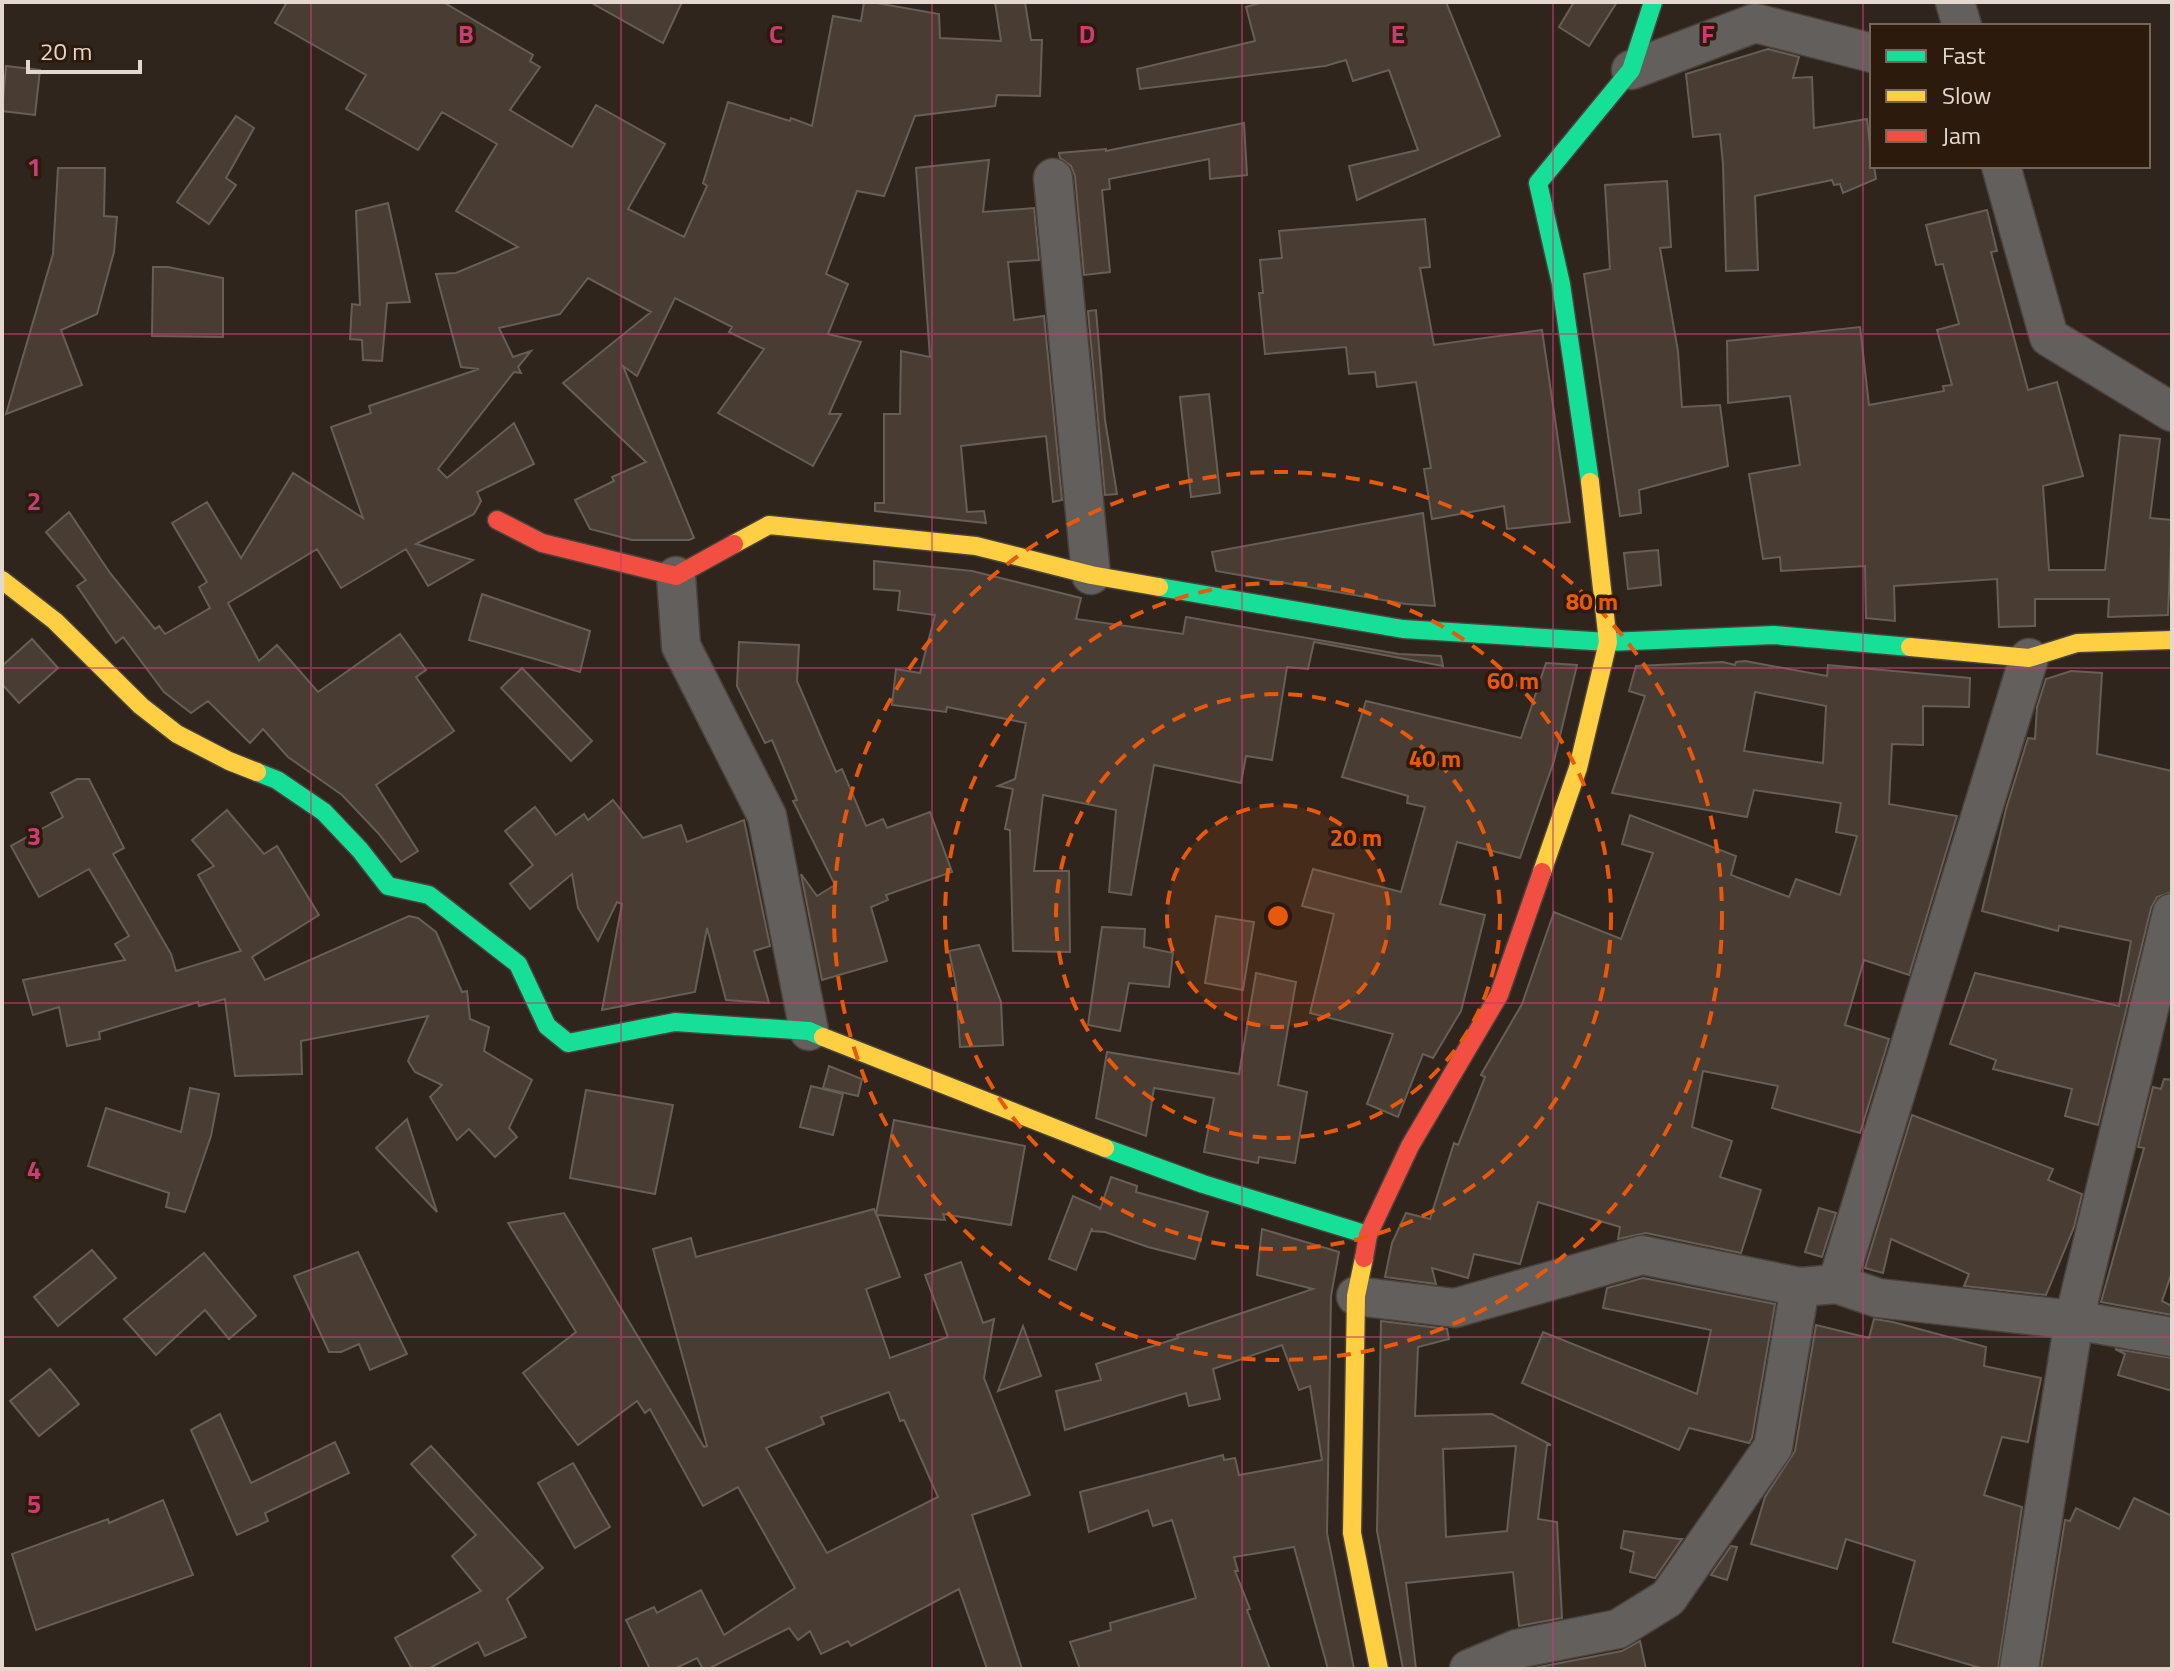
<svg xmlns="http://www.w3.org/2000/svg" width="2174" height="1671" viewBox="0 0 2174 1671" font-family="'Titillium Web',sans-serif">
<rect width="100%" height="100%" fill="#2f251d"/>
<g fill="#493c33" stroke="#675e56" stroke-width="2" fill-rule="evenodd">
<polygon points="287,2 443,2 533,55 530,61 540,67 510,110 572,147 596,105 665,144 628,209 684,237 707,186 703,183 728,102 790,121 791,118 812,126 833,16 861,21 864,2 871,2 939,14 940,38 1001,41 995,2 1025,2 1031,40 1042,40 1040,96 997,95 995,106 915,116 884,196 857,191 826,274 848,284 828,334 861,342 829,414 841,414 813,466 718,413 764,349 729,332 732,327 675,298 637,376 623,366 694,538 689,540 632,540 590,529 575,500 614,481 612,477 646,462 563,383 651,312 588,278 560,314 499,328 513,357 531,351 518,367 521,373 514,372 438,469 447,478 514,423 534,464 477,492 481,501 474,514 416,544 473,560 428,586 406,549 341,588 317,549 228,603 259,661 277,645 318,692 400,634 426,670 416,677 454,731 376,785 418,851 401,862 378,833 342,795 288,757 263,729 250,743 208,701 191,713 164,692 123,637 116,643 77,586 86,580 46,532 69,512 110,573 155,629 159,626 165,634 210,608 199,587 207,582 172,523 207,502 241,558 293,473 363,518 331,427 371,413 369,406 479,369 461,367 436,274 456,273 518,247 456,211 497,144 442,112 418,150 346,109 366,75 275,23"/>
<polygon points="590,2 682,2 663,43"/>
<polygon points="1263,2 1446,2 1500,136 1357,200 1349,166 1418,150 1389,70 1353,81 1346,60 1325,66 1140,89 1137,69 1255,41 1246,7"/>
<polygon points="1574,2 1617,2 1589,46 1559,27"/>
<polygon points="1768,49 1799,57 1793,78 1812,77 1814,128 1867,119 1872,166 1874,166 1876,179 1843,193 1840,184 1834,185 1832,180 1755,196 1758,270 1726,271 1723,164 1720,134 1693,137 1686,74"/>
<polygon points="6,66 40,70 35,115 2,111"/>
<polygon points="236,116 254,128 226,178 236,185 209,224 177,202"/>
<polygon points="1244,123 1247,175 1210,179 1209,159 1109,179 1110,189 1102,190 1110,272 1084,275 1075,176 1071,166 1060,158 1059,153 1106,149 1106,151"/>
<polygon points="989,160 983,212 1034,208 1039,260 1008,262 1014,320 1044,316 1062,500 1053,502 1046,436 961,446 967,512 984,511 986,523 875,511 875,503 884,503 884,414 900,414 901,351 930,357 916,168"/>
<polygon points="58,168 105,168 104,216 117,217 114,252 97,314 61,330 82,385 6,414 53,254"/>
<polygon points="1667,181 1671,247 1660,248 1678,351 1682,407 1720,405 1728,466 1639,490 1641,513 1620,516 1584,274 1610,269 1605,185"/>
<polygon points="388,203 410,302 387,303 382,361 363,360 362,340 350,339 352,304 360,305 356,211"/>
<polygon points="1987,210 1997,251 1991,252 2028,390 2057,382 2083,476 2043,486 2049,570 2105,570 2120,435 2160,439 2150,518 2172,520 2168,615 2108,617 2109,599 2035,599 2035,626 1999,627 1997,579 1894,586 1895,621 1866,618 1865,566 1781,571 1780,557 1763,559 1749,474 1800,465 1790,396 1728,403 1727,341 1860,327 1869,405 1944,391 1943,386 1952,385 1937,330 1959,324 1943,264 1936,265 1926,225"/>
<polygon points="1425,219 1430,267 1420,268 1434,345 1542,330 1570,522 1507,529 1504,506 1432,519 1424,469 1431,468 1416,382 1377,387 1375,372 1349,374 1346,347 1265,354 1259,293 1263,293 1260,260 1282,258 1279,231"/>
<polygon points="153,267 168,267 223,278 223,337 152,336"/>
<polygon points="1096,310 1105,420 1117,494 1105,495 1088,311"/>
<polygon points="1209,394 1220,493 1191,497 1180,397"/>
<polygon points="1423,513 1435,606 1406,604 1216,571 1212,552"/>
<polygon points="1658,550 1661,585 1628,589 1624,553"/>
<polygon points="874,561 972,571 1081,598 1076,619 1183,634 1186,617 1399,654 1441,656 1443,666 1314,642 1308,669 1287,667 1272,760 1246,756 1241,783 1154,765 1131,895 1109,892 1116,810 1043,795 1034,871 1069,871 1070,952 1013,951 1010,830 1005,829 1013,789 998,786 1015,779 1026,723 947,707 946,712 892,705 896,669 920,673 935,615 898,610 900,591 874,589"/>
<polygon points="482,594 590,631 580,672 469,640"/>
<polygon points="32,639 58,668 19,703 2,684 2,666"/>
<polygon points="739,642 799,645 797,681 836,772 842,769 866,826 883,819 887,828 930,812 952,872 886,895 888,900 871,907 887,961 822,980 801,874 817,896 835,885 793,801 797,800 772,740 765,743 737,686"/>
<path d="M1745 661 1827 676 1828 665 1970 678 1969 707 1923 706V745L1892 744 1889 804 1957 816 1909 975 1864 960 1845 1025 1889 1039 1860 1133 1772 1108 1778 1086 1703 1071 1692 1127 1732 1141 1720 1177 1761 1190 1741 1253 1646 1233 1618 1239 1620 1227 1538 1202 1520 1264 1474 1254 1468 1278 1432 1268 1436 1284 1385 1277 1392 1243 1406 1213 1430 1219 1454 1143 1458 1145 1485 1077 1481 1075 1482 1073 1522 1004 1554 912 1621 939 1653 853 1622 844 1630 815 1736 856 1731 875 1789 897 1796 879 1840 895 1857 836 1836 832 1841 803 1754 790 1747 817 1612 793 1645 696 1629 691 1636 666 1723 662 1735 665 1736 662ZM1755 692 1826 706 1823 763 1744 751Z"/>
<polygon points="1546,663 1577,665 1554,761 1520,858 1457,842 1440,904 1485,915 1461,1011 1433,1058 1423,1054 1398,1117 1367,1104 1393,1034 1310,1013 1334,914 1302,906 1313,869 1401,892 1425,807 1407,803 1408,796 1342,777 1366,701 1521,738"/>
<polygon points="522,668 592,741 571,761 501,688"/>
<polygon points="2071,671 2102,673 2097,754 2172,771 2172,892 2157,897 2151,908 2098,1125 2065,1116 2072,1089 1993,1069 1996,1060 1950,1044 1975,973 2119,1006 2131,941 2059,926 2058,931 1982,911 2006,809 2028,738 2035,739 2037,707 2046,679"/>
<polygon points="77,779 89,779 124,848 113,854 171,954 176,971 241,951 198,875 214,866 192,840 227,810 264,854 277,846 319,915 252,957 265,980 409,916 418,918 436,932 462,992 467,991 470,1019 489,1027 484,1051 532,1080 509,1128 517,1137 495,1157 469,1129 457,1140 430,1097 442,1085 415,1072 408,1061 428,1016 301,1041 302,1074 235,1076 225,999 199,1006 198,1002 99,1032 100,1039 67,1046 59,1007 33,1015 23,980 125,960 115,944 129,936 89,869 39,897 11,846 63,817 51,793"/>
<polygon points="613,800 643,838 681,825 687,842 744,820 770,946 754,951 769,1003 726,1000 707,928 695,992 602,1010 622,904 617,902 598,941 578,908 572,874 530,909 510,884 533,865 505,831 535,807 556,835 584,814 588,820"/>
<polygon points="1216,916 1254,922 1243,990 1205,983"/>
<polygon points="1102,927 1145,929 1144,947 1173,953 1169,987 1129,983 1120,1031 1088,1025"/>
<polygon points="979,945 1001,1002 1003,1045 960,1047 956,984 949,951"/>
<polygon points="1256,973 1296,982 1278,1085 1307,1092 1295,1163 1259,1157 1258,1163 1204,1152 1214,1098 1154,1088 1146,1136 1096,1118 1107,1052 1239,1074"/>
<polygon points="829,1066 862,1079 858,1096 823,1088"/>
<polygon points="2164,1079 2172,1080 2172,1272 2162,1301 2172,1306 2172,1315 2101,1302 2144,1148 2138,1147 2153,1087 2161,1089"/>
<polygon points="811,1086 843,1094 833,1135 800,1127"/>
<polygon points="190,1088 219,1094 211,1136 185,1212 166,1207 169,1193 88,1166 106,1108 181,1132"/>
<polygon points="586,1090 673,1105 655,1194 570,1178"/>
<polygon points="1912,1115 2053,1169 2048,1180 2082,1194 2074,1227 2046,1295 1964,1286 1969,1274 1891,1239 1883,1273 1865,1268"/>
<polygon points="407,1119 437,1212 376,1148"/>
<path d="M894 1120 1025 1146 1011 1225 943 1214 945 1220 877 1215 900 1277 866 1289 890 1358 948 1337 925 1275 961 1262 983 1323 994 1319 984 1378 1030 1495 972 1515 1022 1669H987L959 1589 851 1646 848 1641 821 1654 810 1631 798 1640 789 1628 708 1669H703L697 1658 674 1669H650L626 1620 654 1607 657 1613 701 1590 724 1635 795 1588 738 1487 703 1506 650 1409 645 1413 637 1401 578 1445 523 1373 576 1332 508 1223 564 1213 704 1447 707 1446 653 1249 691 1238 696 1257 874 1209 876 1214ZM889 1392 900 1421 904 1420 938 1497 827 1553 766 1448 824 1424 821 1417Z"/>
<polygon points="1111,1177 1137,1186 1136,1192 1208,1212 1195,1259 1148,1247 1105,1232 1092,1231 1092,1228 1076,1270 1049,1259 1073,1196 1100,1208 1100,1210"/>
<polygon points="1819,1208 1836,1213 1822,1257 1805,1252"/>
<polygon points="1262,1229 1339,1252 1331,1296 1327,1533 1354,1669 1328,1669 1294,1547 1234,1557 1238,1571 1235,1571 1250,1609 1247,1610 1270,1669 1080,1669 1070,1642 1111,1630 1110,1623 1196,1598 1172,1520 1153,1526 1148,1510 1089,1532 1080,1492 1223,1455 1224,1460 1235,1458 1239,1475 1322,1460 1310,1386 1299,1390 1282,1345 1213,1369 1220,1399 1189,1406 1186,1393 1065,1430 1056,1391 1101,1380 1096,1364 1178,1338 1177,1335 1313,1289 1257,1275"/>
<polygon points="92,1250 116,1278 58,1326 34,1297"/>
<polygon points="358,1252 407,1354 370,1370 359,1344 341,1352 329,1352 294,1276"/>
<polygon points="204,1253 256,1316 229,1339 205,1310 156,1355 124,1319"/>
<polygon points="1643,1278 1775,1304 1752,1438 1749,1443 1689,1428 1679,1450 1522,1383 1543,1332 1697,1394 1711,1330 1603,1308 1607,1288"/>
<polygon points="1874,1319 1893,1322 1986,1347 1984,1366 2041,1378 2028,1442 2002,1437 1984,1495 2022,1507 1998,1669 1984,1669 1893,1642 1915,1561 1846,1539 1837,1569 1751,1544 1765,1497 1795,1451 1816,1325 1869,1338"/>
<path d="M1381 1321 1447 1329 1449 1339 1418 1347 1415 1416 1492 1414 1551 1445H1547L1538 1519 1557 1522 1562 1618 1519 1626 1513 1572 1406 1583 1416 1669H1403L1377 1531ZM1516 1446 1507 1531 1446 1537 1443 1449Z"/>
<polygon points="1023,1326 1041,1376 998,1391"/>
<polygon points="2115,1349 2172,1358 2172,1391 2118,1375 2125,1354"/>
<polygon points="50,1369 79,1404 39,1436 10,1401"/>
<polygon points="220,1414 251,1483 335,1442 349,1473 265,1513 268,1521 237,1535 191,1430"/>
<polygon points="431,1446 543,1568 507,1599 526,1637 485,1656 478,1642 428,1669 412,1669 395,1638 481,1591 452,1556 476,1535 411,1464"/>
<polygon points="573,1463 610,1527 575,1548 538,1483"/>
<polygon points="2134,1498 2172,1516 2172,1669 2041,1669 2065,1520 2070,1521 2076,1508 2119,1529"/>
<polygon points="163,1500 193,1575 36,1630 12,1554 108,1519 109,1523"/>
<polygon points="1624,1531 1679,1539 1682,1539 1655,1578 1630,1572 1634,1552 1621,1548"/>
<polygon points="1731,1546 1737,1547 1727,1580 1711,1575"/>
<polygon points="1640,1641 1646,1669 1529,1669 1622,1651"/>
</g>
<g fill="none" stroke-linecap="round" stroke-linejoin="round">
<defs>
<g id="street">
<polyline points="1955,2 1962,26"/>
<polyline points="1631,70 1755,23 1872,53"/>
<polyline points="2001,166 2049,337 2172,412"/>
<polyline points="1053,178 1091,575"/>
<polyline points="676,576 681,646 767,816 809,1031"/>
<polyline points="1837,1284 2029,658"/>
<polyline points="1356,1296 1455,1308 1642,1255 1800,1287 1837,1284 1878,1298 2074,1320 2172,1337"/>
<polyline points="1469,1669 1517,1649 1618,1629 1668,1598 1773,1447 1800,1287"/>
<polyline points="2019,1669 2074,1320 2172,913"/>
</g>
<g id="fast">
<polyline points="1590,482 1561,284 1538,183 1631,70 1653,2"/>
<polyline points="1159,587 1403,629 1608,642 1774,635 1910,647"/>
<polyline points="257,772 277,780 324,812 360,850 388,886 429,895 518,964 547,1026 568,1043 675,1022 809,1031 823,1037"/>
<polyline points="1105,1148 1203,1184 1368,1235"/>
</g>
<g id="slow">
<polyline points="734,544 769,525 976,546 1091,575 1159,587"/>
<polyline points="2,580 55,621 141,706 177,734 229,761 257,772"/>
<polyline points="1910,647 2029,658 2077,643 2172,640"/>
<polyline points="1542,872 1578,768 1608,642 1590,482"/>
<polyline points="823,1037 1105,1148"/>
<polyline points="1364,1258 1356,1296 1352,1533 1379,1669"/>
</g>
<g id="jam">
<polyline points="497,520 542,543 676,576 734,544"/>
<polyline points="1364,1258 1368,1235 1410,1146 1499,995 1542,872"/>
</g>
</defs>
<use href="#street" stroke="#4a423b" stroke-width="41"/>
<use href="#fast" stroke="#4a423b" stroke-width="21"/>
<use href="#slow" stroke="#4a423b" stroke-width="21"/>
<use href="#jam" stroke="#4a423b" stroke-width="21"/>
<use href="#street" stroke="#635f5c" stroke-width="38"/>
<use href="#fast" stroke="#16e098" stroke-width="18"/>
<use href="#slow" stroke="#ffcf43" stroke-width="18"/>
<use href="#jam" stroke="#f24e42" stroke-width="18"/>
</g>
<path fill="none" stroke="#c93e72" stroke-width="2" stroke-opacity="0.55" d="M311 2V1669M621 2V1669M932 2V1669M1242 2V1669M1553 2V1669M1863 2V1669M2 334H2172M2 668H2172M2 1003H2172M2 1337H2172"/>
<circle cx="1278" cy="916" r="111" fill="#e8590c" fill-opacity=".12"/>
<g fill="none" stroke="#e8590c" stroke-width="4" stroke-dasharray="14 10">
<circle cx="1278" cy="916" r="111"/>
<circle cx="1278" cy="916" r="222"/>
<circle cx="1278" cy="916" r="333"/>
<circle cx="1278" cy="916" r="444"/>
</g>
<g font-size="26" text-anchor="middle" font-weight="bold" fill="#c93e72" stroke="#2c1a0c" stroke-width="7" stroke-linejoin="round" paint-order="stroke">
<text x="466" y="43">B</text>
<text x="776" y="43">C</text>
<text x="1087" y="43">D</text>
<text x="1398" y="43">E</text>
<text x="1708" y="43">F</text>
<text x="34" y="176">1</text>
<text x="34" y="510">2</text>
<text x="34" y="845">3</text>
<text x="34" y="1179">4</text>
<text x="34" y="1513">5</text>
</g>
<circle cx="1278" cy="916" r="12" fill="#e8590c" stroke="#2c1a0c" stroke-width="4"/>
<g font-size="24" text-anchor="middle" font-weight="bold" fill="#e8590c" stroke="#2c1a0c" stroke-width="7" stroke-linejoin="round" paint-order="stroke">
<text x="1592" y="610">80 m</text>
<text x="1513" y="689">60 m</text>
<text x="1435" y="767">40 m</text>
<text x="1356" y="846">20 m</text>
</g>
<rect width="2174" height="1671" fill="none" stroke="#e4d8ce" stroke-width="8"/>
<rect x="1870" y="24" width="280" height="144" fill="#2c1a0c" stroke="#76665a" stroke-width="2"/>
<rect x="1886" y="50" width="40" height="12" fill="#16e098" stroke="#76665a" stroke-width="2"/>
<text x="1942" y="64" font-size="24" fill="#e4d8ce">Fast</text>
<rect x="1886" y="90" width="40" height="12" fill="#ffcf43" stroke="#76665a" stroke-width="2"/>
<text x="1942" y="104" font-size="24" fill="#e4d8ce">Slow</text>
<rect x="1886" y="130" width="40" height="12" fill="#f24e42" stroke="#76665a" stroke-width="2"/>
<text x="1942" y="144" font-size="24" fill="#e4d8ce">Jam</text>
<path d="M28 60v12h112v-12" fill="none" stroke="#e4d8ce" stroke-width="4"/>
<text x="40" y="60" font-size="24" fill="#e4d8ce" stroke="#2c1a0c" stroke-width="6" paint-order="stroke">20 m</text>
</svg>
